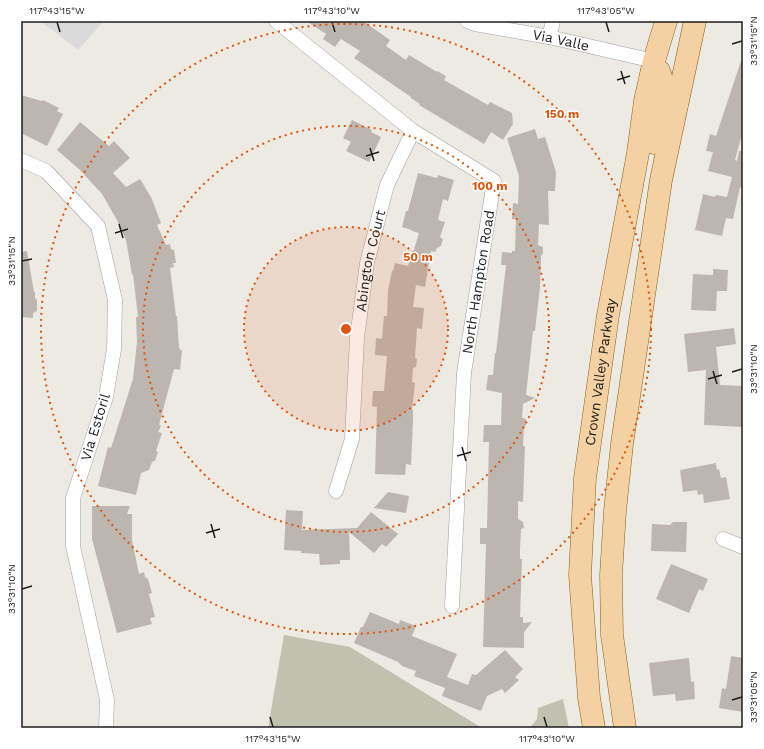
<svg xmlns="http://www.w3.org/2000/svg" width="764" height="749" viewBox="0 0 764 749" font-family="'Work Sans',sans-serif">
<rect width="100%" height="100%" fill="#edeae3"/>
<polygon fill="#dbdada" points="39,21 104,21 78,50 55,32"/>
<g fill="#c1c1b0">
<polygon points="284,635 350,647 482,728 268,728"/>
<polygon points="563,699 569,728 530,728 537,719 538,708"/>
</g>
<g fill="#bdb6b0">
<polygon points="306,21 363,21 390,40 386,46 406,60 409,55 437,72 437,71 446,76 444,80 488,105 490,102 512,113 513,124 503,140 491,132 484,144 419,105 420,104 411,98 411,97 354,58 360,51 341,39 335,47 323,39 326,34"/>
<polygon points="741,61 743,61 743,131 735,160 737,161 739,151 743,151 743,181 741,188 740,187 733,219 726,218 722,236 695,230 703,194 715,197 716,195 727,197 732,177 708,171 713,152 706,151 710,134 716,136"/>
<polygon points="21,95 42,101 43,100 59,108 57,111 63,114 47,146 21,133"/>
<polygon points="352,120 372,130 371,132 381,137 369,162 346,151 351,142 343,138"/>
<polygon points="80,122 109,146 114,141 130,158 113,173 126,187 140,179 151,197 161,223 157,225 166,245 170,244 171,249 174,250 176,263 173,263 174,267 170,268 176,316 177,316 179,348 182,351 180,370 174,369 159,425 161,426 158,432 162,433 156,451 158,452 155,461 152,462 149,470 141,473 136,495 98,486 108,447 111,448 133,379 137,342 136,317 138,317 133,274 132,275 126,240 117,220 102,194 80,170 57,150"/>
<polygon points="535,129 538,139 545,137 556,172 555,191 548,191 549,225 539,224 538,245 543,247 543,253 541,256 540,287 535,331 533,331 526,395 535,398 523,404 522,418 526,419 526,425 524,427 523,446 525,446 523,502 518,501 518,519 523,522 524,528 521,529 520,549 520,559 522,559 520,617 523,617 523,623 532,622 524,632 524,648 483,647 486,544 480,544 480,528 487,528 489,442 483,442 484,425 501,425 502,393 486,390 488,375 493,375 495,353 496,353 506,265 501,265 502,252 512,253 512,251 515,251 516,219 512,219 513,203 518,204 519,176 507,138"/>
<polygon points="418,173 437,178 438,175 454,180 448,201 443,199 438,220 445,222 440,237 443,239 441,246 437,248 435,252 431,251 425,287 416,285 413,307 424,308 422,329 417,328 415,358 417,359 416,367 413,368 412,382 415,383 412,410 413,410 413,421 411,465 406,464 405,475 375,474 377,407 372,406 373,391 384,391 387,356 375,355 376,338 382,339 384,316 387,316 388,290 392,271 393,271 395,263 408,266 409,263 410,263 419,233 412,231 412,230 402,227 406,211 408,211"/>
<polygon points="27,251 34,292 35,292 35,298 37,300 37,311 33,313 33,318 21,317 21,252"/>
<polygon points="713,269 728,270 727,291 717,291 716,311 691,310 693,274 713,275"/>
<polygon points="734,328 736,344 716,347 720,385 743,386 743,427 704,425 706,370 688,372 684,334"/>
<polygon points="716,463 717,470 719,469 721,478 726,477 730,499 704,503 703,494 698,495 697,490 683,492 680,470"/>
<polygon points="388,492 409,496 406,513 374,508"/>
<polygon points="92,506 130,506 127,514 132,514 132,540 139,574 144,572 145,577 148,579 152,593 149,594 155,617 150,618 152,624 117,633 92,539"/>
<polygon points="286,510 303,511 302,530 357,528 371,512 398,534 386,547 382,544 374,553 349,532 350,560 340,560 340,564 320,565 319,554 301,553 301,551 284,550"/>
<polygon points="673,522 687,522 686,552 651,551 652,524 670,525"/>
<polygon points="671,564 708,579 703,591 699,589 689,613 656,599"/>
<polygon points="370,612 399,624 400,620 416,626 412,636 457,654 447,677 468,685 472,674 476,675 505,650 523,669 515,677 519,680 505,693 502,689 487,696 481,711 442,696 445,688 414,676 416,671 402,666 398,662 354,643 361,627 363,627"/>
<polygon points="731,656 743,658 743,712 719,708 722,688 726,689"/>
<polygon points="689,658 691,682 694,681 695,699 676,701 675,694 653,696 649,663"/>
</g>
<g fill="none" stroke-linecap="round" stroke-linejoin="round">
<defs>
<g id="minor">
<polyline points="276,21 413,131 494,181 464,373 452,606"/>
<path id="s1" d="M467 21 475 24 549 37 654 61"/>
<polyline points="549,37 553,21"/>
<polyline points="21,160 46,171 98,226 115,300 114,349 106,397 73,498 73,546 107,700 106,728"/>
<path id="s2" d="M336 491 352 439 357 338 367 263 387 185 413 131"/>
<polyline points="723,539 743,547"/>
</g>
<g id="primary">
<polyline points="654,143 663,90 663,83 659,71"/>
<path id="s3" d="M594 728 589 698 580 575 585 478 608 315 638 153 645 101 654 61 666 21"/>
<polyline points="625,728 612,635 611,575 615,511 622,444 661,180 695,21"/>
</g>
</defs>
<use href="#minor" stroke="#a1a1a1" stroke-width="15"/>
<use href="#primary" stroke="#89610d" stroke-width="23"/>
<use href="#minor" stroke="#fff" stroke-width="14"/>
<use href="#primary" stroke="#f3d1a2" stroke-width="22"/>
</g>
<path fill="none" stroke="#1d1d1d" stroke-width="1.5" d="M57 22 60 32M332 22 335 32M606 22 609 32M732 44 742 41M621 71 625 84M617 80 630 76M370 148 374 161M366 156 379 152M119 224 123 238M115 233 128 229M22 261 32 259M713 371 717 384M732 372 742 369M708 379 722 375M462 447 466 461M457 456 471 452M211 524 215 538M206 533 220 529M22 589 32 586M732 700 742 697M270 717 273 727M544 717 547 727"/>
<circle cx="346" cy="329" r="102" fill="#de560d" fill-opacity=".12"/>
<g fill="none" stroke="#de560d" stroke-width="2" stroke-dasharray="2 4">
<circle cx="346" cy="329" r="102"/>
<circle cx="346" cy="329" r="203"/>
<circle cx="346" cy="329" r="305"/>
</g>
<g text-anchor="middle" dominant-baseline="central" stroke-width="3" stroke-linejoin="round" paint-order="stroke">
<g font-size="14" fill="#1d1d1d" stroke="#fff">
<text stroke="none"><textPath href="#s1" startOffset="96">Via Valle</textPath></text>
<text stroke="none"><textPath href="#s2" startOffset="234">Abington Court</textPath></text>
<text transform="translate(478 282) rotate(-81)">North Hampton Road</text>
<text stroke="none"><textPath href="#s3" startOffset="358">Crown Valley Parkway</textPath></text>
<text transform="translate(95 427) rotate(-73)">Via Estoril</text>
</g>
</g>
<circle cx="346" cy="329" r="6" fill="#de560d" stroke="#fff" stroke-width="2"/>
<g font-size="12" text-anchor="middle" font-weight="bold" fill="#de560d" stroke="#fff" stroke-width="3" stroke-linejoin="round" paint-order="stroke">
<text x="562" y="118">150 m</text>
<text x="490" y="190">100 m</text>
<text x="418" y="261">50 m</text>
</g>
<rect width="764" height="749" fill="none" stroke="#ffffff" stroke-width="44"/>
<rect x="22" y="22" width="720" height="705" fill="none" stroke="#1d1d1d" stroke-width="1.5"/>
<g font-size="10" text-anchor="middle" fill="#1d1d1d">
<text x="57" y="14">117°43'15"W</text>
<text x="332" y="14">117°43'10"W</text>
<text x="606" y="14">117°43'05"W</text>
<text transform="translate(753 41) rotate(-90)" y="4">33°31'15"N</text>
<text transform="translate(11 261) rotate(-90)" y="4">33°31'15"N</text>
<text transform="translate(753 369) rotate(-90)" y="4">33°31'10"N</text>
<text transform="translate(11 589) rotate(-90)" y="4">33°31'10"N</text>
<text transform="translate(753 697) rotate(-90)" y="4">33°31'05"N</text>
<text x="273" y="742">117°43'15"W</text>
<text x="547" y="742">117°43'10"W</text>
</g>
</svg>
